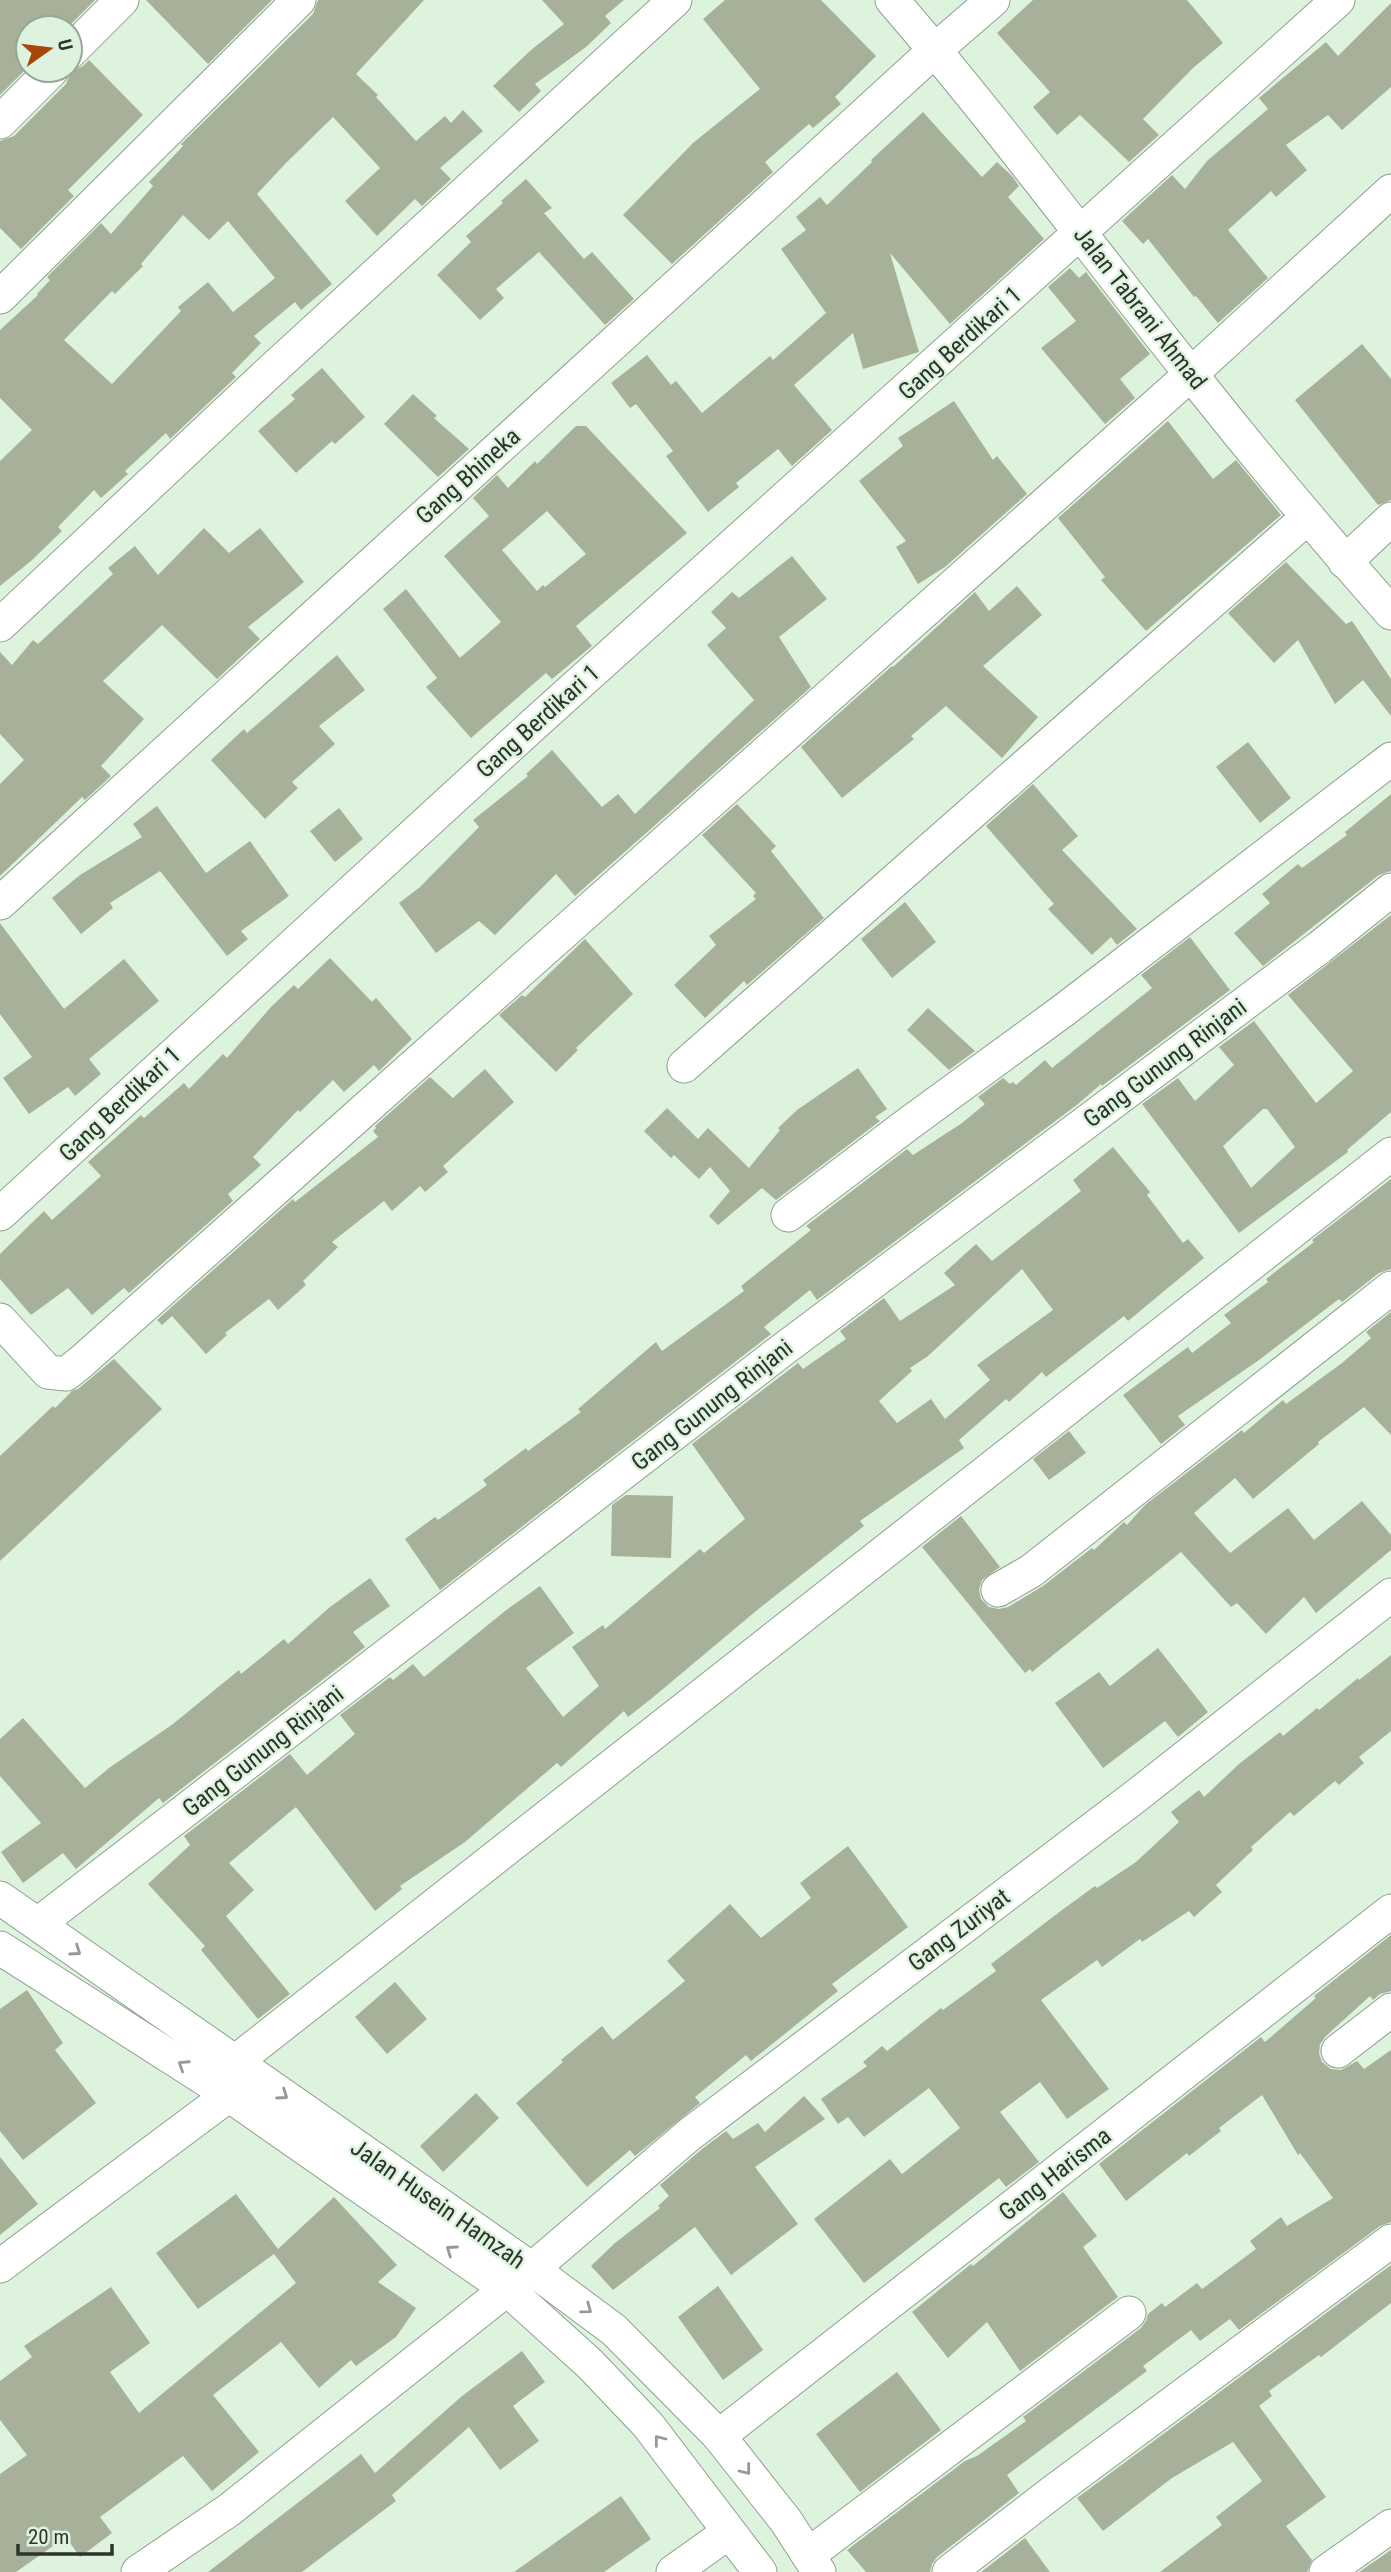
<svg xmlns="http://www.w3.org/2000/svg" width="1391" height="2572" viewBox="0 0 1391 2572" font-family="'Roboto Condensed',sans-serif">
<rect width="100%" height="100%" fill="#def3de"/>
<g fill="#a7b199" fill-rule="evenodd">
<polygon points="0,0 95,0 67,28 28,28 28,67 0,95"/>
<polygon points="146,0 272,0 208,64"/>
<path d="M318 0H424L356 74 378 95 376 97 416 141 445 116 451 123 463 110 483 131 440 168 451 179 422 206 415 199 377 236 345 201 380 168 333 117 285 164 257 194 332 284 301 310 295 302 254 336 261 343 232 373 236 377 170 439 166 433 125 471 128 474 101 498 94 490 58 527 62 531 31 561 0 586V461L32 430 0 398V330L38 295 37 294 50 280 47 277 101 223 111 234 153 186 149 182 183 146 181 144 313 14ZM183 215 209 240 228 221 275 278 233 312 208 282 178 307 181 311 112 384 64 340 112 291 115 294 143 266 141 264Z"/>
<polygon points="542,0 624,0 605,16 611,23 586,47 535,84 541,91 519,112 493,86 531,50 564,24"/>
<polygon points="725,0 821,0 876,56 835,97 841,104 813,128 809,124 765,162 773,172 672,264 623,215 693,143 760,89 703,19"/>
<polygon points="1033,0 1187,0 1223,43 1193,68 1143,119 1159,135 1129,162 1080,115 1057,135 1033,107 1050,92 997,33"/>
<polygon points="1391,3 1391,87 1342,130 1328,115 1286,145 1307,170 1276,197 1271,191 1228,230 1268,278 1218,323 1196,296 1194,297 1148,239 1143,244 1122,221 1172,175 1185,189 1207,161 1268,109 1259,98 1326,42 1338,56"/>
<polygon points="89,60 143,115 68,190 74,196 21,249 0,228 0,141 14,136 66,84 71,71 83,66"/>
<polygon points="923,112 982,177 997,162 1012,176 1019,186 1008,197 1044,239 950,324 890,253 919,352 863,369 853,333 794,385 832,430 792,466 778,449 736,483 739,487 708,512 666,456 673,451 636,404 630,408 611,383 647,355 671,385 676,381 702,413 770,356 773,360 826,313 781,249 806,230 796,217 820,197 827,205 872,162 871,160"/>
<polygon points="526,179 552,208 544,213 584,259 592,252 634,299 605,325 539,252 496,289 504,298 480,320 437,275 471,242 466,236 503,203 501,201"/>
<polygon points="1070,268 1079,278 1086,272 1150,354 1120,379 1135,398 1105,424 1041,348 1076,321 1048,287"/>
<polygon points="1362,344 1391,379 1391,500 1378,505 1295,400"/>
<polygon points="322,368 365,417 335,444 332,441 296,473 258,431 295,399 291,395"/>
<polygon points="413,394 437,416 434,418 469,449 438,477 384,424"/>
<polygon points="954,401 993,460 997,456 1027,494 945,567 918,584 896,547 906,541 859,481 903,446 898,438"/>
<polygon points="1168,421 1213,479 1236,460 1281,515 1146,631 1101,580 1105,577 1058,518"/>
<path d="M576 426H586L687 533 576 626 592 646 552 679 546 673 471 738 426 687 437 678 383 609 406 589 460 658 501 622 444 556 489 516 473 498 497 475 508 488 535 461 537 464ZM547 511 586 554 545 587 543 585 537 591 502 550Z"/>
<polygon points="204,528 229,553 260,528 304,582 248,627 260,639 217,679 162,625 103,681 144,719 101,766 111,776 85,800 82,797 0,876 0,784 24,760 0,734 0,652 12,665 33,640 38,644 113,574 108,568 135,546 158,575"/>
<polygon points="792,556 827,599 779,637 811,687 575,896 556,874 495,935 479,921 436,953 399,903 420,887 479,827 473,820 528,776 526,774 552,750 602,807 618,794 635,814 754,700 707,645 726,628 711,612 732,592 739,598"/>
<polygon points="1286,562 1346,624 1352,621 1391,679 1391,716 1363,680 1335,704 1298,640 1274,663 1228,613"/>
<polygon points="1017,586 1042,615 983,666 1038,717 1002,758 946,706 911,736 914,739 842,798 801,747 892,666 893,667 975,592 989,611"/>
<polygon points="337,655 365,690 319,726 335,744 292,782 298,788 265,819 211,760 244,729 247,733"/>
<polygon points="1248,742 1291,798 1260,823 1216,767"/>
<polygon points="1033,784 1078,836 1062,850 1137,929 1117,945 1111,937 1092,955 1048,909 1054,904 986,826"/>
<polygon points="1391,794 1391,871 1379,875 1263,966 1234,933 1270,903 1262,894 1298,864 1302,868 1347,835 1345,832"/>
<polygon points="737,804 776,846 771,851 824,918 747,985 744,981 705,1018 674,985 716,945 709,936 756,899 753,896 756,893 702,835"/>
<polygon points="157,806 206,873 250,841 289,896 241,931 248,939 227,956 160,871 110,903 113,908 81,934 52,898 80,875 142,837 133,824"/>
<polygon points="339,808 363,839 335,862 310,831"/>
<polygon points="905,902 936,942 892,978 861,939"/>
<path d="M1391 915V1112L1347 1150 1348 1152 1239 1233 1142 1104 1178 1078 1195 1101 1234 1065 1219 1047 1254 1021 1316 1103 1353 1071 1288 995ZM1263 1109H1267L1295 1147 1251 1188 1223 1146Z"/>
<polygon points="0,923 64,1009 124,959 159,1001 89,1059 101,1074 75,1096 68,1087 29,1114 3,1078 32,1057 0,1014"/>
<polygon points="1190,937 1230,990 1102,1086 1101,1084 1078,1104 817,1300 810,1290 764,1327 771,1334 440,1590 405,1539 435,1517 438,1520 487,1485 483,1480 526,1448 528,1451 581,1412 578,1409 656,1342 662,1351 744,1291 741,1286 811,1230 806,1226 907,1149 913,1155 962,1123 985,1104 978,1097 1003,1078 1010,1084 1013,1082 1016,1085 1045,1060 1052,1068 1152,988 1141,975"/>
<polygon points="585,939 633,994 576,1048 578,1050 556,1072 499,1015 522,995 525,997"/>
<polygon points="330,958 372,1002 376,998 412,1039 379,1071 374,1065 344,1092 333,1080 300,1112 298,1110 253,1157 261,1165 228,1194 233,1201 129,1293 124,1288 92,1315 68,1288 31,1315 0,1279 0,1254 44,1211 52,1220 101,1176 88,1162 141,1115 144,1118 184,1083 189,1089 223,1054 227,1058 270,1008 294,985 298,989"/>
<polygon points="928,1008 975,1051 949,1070 907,1030"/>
<polygon points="858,1068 887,1109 875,1117 880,1121 776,1200 762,1188 718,1225 709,1216 730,1191 710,1167 699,1179 674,1155 671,1158 644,1131 667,1108 698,1139 708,1128 749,1168 780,1130 778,1128 797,1110"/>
<polygon points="485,1069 514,1102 443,1166 448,1172 425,1192 420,1186 392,1211 384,1201 332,1242 338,1247 303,1281 306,1285 278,1310 269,1299 225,1333 227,1335 206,1354 172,1316 162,1325 157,1320 293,1199 295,1202 378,1137 373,1131 376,1128 375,1126 430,1077 453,1098"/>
<path d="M1113 1147 1150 1192 1147 1195 1183 1243 1188 1239 1204 1258 1128 1321 1124 1316 1046 1377 1042 1372 1009 1402 1006 1399 959 1440 964 1448 860 1521 864 1526 756 1611 651 1699 628 1717 624 1711 561 1767 557 1763 465 1842 400 1886 402 1889 375 1911 296 1807 229 1863 254 1890 226 1916 290 1994 258 2019 201 1950 205 1946 148 1884 190 1845 184 1836 290 1754 307 1775 355 1734 340 1715 390 1677 393 1680 413 1664 424 1677 505 1611 540 1586 574 1633 526 1668 563 1717 599 1686 572 1647 603 1625 605 1629 700 1549 704 1553 745 1519 692 1444 798 1363 803 1369 846 1339 840 1331 884 1298 900 1321 955 1285 944 1273 976 1244 992 1261 1081 1191 1073 1180ZM1022 1269 1053 1310 977 1365 990 1380 945 1419 931 1399 897 1423 879 1401 912 1371 910 1368 928 1356Z"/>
<polygon points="1391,1179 1391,1269 1379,1273 1342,1302 1339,1299 1259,1360 1178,1416 1185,1425 1161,1444 1123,1395 1188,1347 1192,1353 1231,1323 1224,1315 1268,1282 1266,1279 1314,1242 1312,1240"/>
<polygon points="1391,1312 1391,1435 1364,1407 1318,1442 1319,1444 1253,1499 1235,1478 1194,1513 1230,1553 1288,1508 1314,1540 1362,1501 1391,1535 1391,1550 1316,1613 1304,1597 1266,1634 1237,1603 1231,1607 1181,1552 1032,1672 1030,1669 1025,1673 922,1547 961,1516 1000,1567 982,1580 979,1589 981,1599 989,1607 999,1609 1008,1607 1043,1586 1092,1548 1094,1550 1124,1522 1127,1525 1145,1505 1242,1430 1244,1433 1283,1400 1286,1404 1342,1363 1371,1338 1366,1332"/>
<polygon points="114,1359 162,1409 0,1561 0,1456 53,1406 55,1408 72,1391 78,1389"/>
<polygon points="1069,1431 1086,1453 1049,1480 1033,1459"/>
<polygon points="626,1495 673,1496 671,1558 611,1556 612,1505"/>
<polygon points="370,1578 390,1606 353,1632 365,1647 163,1803 159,1798 76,1869 63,1853 23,1883 1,1852 41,1823 0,1776 0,1739 23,1718 85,1788 109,1768 173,1724 239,1670 241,1674 284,1639 288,1644 330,1607"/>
<polygon points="1158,1648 1208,1712 1178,1737 1165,1721 1103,1768 1055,1703 1099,1672 1110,1686"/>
<polygon points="1391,1655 1391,1731 1359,1757 1364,1763 1339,1785 1335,1781 1294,1816 1290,1812 1251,1847 1253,1850 1216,1885 1222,1892 1194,1917 1189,1911 1142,1942 1140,1939 1102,1967 1097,1960 1041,2000 1109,2089 1067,2119 1040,2082 1000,2112 1039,2162 1006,2187 999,2178 864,2283 814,2219 890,2159 902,2174 960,2128 929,2088 864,2137 848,2117 838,2124 821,2099 867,2066 863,2062 882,2046 887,2051 941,2008 943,2010 996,1971 991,1964 1062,1910 1095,1886 1097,1888 1136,1862 1179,1822 1171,1812 1199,1790 1204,1797 1239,1764 1280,1732 1283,1736 1317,1708 1319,1710 1358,1678 1359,1680"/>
<polygon points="848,1846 908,1927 832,1984 838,1991 751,2061 746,2055 695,2097 700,2103 635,2156 630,2150 587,2187 516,2103 563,2062 561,2060 602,2026 613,2040 685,1981 667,1961 730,1904 761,1938 811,1898 800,1883"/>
<polygon points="1391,1935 1391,1991 1380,1994 1373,2000 1370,1996 1326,2036 1320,2044 1319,2053 1322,2062 1331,2069 1341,2070 1357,2061 1364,2069 1391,2050 1391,2222 1380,2226 1239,2330 1230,2319 1200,2341 1191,2330 1143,2366 1147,2371 1007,2475 1019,2493 937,2557 932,2564 930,2572 866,2572 847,2550 965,2461 977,2456 1026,2421 1023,2417 1141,2328 1146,2321 1148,2314 1162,2303 1165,2307 1197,2283 1202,2289 1256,2249 1250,2241 1281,2217 1287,2226 1333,2198 1300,2153 1298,2155 1262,2095 1219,2128 1221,2131 1189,2156 1187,2153 1126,2201 1099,2164 1261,2037 1265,2042 1316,1998 1314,1996"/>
<polygon points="395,1982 427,2019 387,2054 355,2017"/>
<polygon points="27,1990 63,2043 55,2050 96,2103 23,2160 0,2131 0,2009"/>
<polygon points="476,2093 499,2118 443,2172 420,2146"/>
<polygon points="804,2096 825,2119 755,2167 798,2224 731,2275 695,2227 613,2290 591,2266 615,2243 660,2208 658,2206 669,2196 660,2185 702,2149 726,2131 733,2139 758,2123 765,2132"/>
<polygon points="0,2157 38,2204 0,2235"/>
<polygon points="1063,2192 1097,2236 1083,2247 1118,2297 1020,2371 987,2322 948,2358 912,2312 971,2264 973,2266"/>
<polygon points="236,2194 278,2249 334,2197 397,2265 378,2282 416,2308 396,2337 356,2366 351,2360 319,2388 281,2342 213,2395 259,2452 212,2491 183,2456 100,2517 112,2533 80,2557 66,2537 16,2572 0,2572 0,2474 27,2455 0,2420 0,2381 32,2357 24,2346 111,2287 150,2343 110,2372 139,2413 296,2283 274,2254 198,2309 156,2253"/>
<polygon points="1391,2265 1391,2303 1321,2357 1319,2355 1269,2391 1272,2396 1259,2406 1326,2497 1286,2526 1312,2560 1307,2572 1160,2572 1222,2525 1216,2517 1262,2481 1233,2442 1172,2478 1103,2531 1077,2498"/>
<polygon points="718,2286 763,2350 723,2380 678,2317"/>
<polygon points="522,2351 545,2382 513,2406 539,2441 500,2470 469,2427 392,2495 396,2501 302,2572 208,2572 361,2454 375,2473 462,2396"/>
<polygon points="897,2372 941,2430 860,2492 816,2434"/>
<polygon points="621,2496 651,2539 604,2572 514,2572"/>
<polygon points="1025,2538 1050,2572 981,2572"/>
<polygon points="1391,2550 1391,2572 1359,2572"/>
</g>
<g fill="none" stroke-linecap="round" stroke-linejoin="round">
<defs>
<g id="minor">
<path d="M892 0C996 120 1091 249 1190 373 1255 455 1322 535 1391 613"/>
<polyline points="70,52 122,0"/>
<polyline points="0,122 52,70"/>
<polyline points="0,297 299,0"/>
<polyline points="1345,562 1391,519"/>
<polyline points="0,625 263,378 675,0"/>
<polyline points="0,903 935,50 993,0"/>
<polyline points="684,1066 1308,517"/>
<polyline points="0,1214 533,725 1338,0"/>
<polyline points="788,1215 908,1124 1064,1010 1391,759"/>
<polyline points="0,1320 48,1372 66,1374 81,1362 1191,374 1391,191"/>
<polyline points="998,1590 1031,1571 1391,1288"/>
<polyline points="0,1898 532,2269 614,2330 719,2436 786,2521 819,2572"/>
<polyline points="38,1924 781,1351 1320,947 1391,890"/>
<polyline points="0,1948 213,2084 507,2289 590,2364 648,2425 760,2572"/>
<polyline points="1338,2051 1391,2010"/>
<polyline points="235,2062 1391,1154"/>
<polyline points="0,2266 229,2095"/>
<polyline points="532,2269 690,2134 1136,1796 1391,1595"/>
<polyline points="719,2436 1391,1911"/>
<polyline points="808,2555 1129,2313"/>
<polyline points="138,2572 229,2510 507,2289"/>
<polyline points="673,2572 729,2532"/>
<polyline points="949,2572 1054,2491 1391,2241"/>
<polyline points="1326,2572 1391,2526"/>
</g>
</defs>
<use href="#minor" stroke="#8da08d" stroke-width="35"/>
<use href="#minor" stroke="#fff" stroke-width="33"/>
</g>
<defs><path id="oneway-chevron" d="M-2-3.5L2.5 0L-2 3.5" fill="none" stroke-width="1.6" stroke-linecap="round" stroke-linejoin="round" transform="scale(1.75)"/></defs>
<g stroke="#969a96">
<use href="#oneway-chevron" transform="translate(76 1951) rotate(35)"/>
<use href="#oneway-chevron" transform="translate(183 2065) rotate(-147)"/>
<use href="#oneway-chevron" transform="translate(283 2095) rotate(35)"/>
<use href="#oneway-chevron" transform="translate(451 2250) rotate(-145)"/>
<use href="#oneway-chevron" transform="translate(587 2309) rotate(36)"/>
<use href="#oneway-chevron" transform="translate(659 2440) rotate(-128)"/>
<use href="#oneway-chevron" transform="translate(746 2470) rotate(52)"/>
</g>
<g text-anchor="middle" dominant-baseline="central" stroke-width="5" stroke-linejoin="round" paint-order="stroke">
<g font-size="24" fill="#2c342c" stroke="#def3de">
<text transform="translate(1140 308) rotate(52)">Jalan Tabrani Ahmad</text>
<text transform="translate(960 343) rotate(-42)">Gang Berdikari 1</text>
<text transform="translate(468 476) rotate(-42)">Gang Bhineka</text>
<text transform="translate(538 721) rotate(-42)">Gang Berdikari 1</text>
<text transform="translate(1165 1063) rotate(-37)">Gang Gunung Rinjani</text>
<text transform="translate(120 1104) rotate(-43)">Gang Berdikari 1</text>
<text transform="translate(712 1405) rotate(-38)">Gang Gunung Rinjani</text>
<text transform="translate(263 1751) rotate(-38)">Gang Gunung Rinjani</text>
<text transform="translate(959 1930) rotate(-37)">Gang Zuriyat</text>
<text transform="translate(1055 2174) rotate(-38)">Gang Harisma</text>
<text transform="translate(438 2204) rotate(35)">Jalan Husein Hamzah</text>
</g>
</g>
<g transform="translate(49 49) rotate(76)"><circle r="33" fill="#def3de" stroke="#97a797" stroke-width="2"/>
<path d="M0-5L12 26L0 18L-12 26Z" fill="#a8450a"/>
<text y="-10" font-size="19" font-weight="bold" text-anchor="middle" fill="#2c342c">U</text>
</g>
<path d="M18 2544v10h94v-10" fill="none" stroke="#2c342c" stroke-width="3.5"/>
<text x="28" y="2544" font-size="21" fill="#2c342c" stroke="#def3de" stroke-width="5" paint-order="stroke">20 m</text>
</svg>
